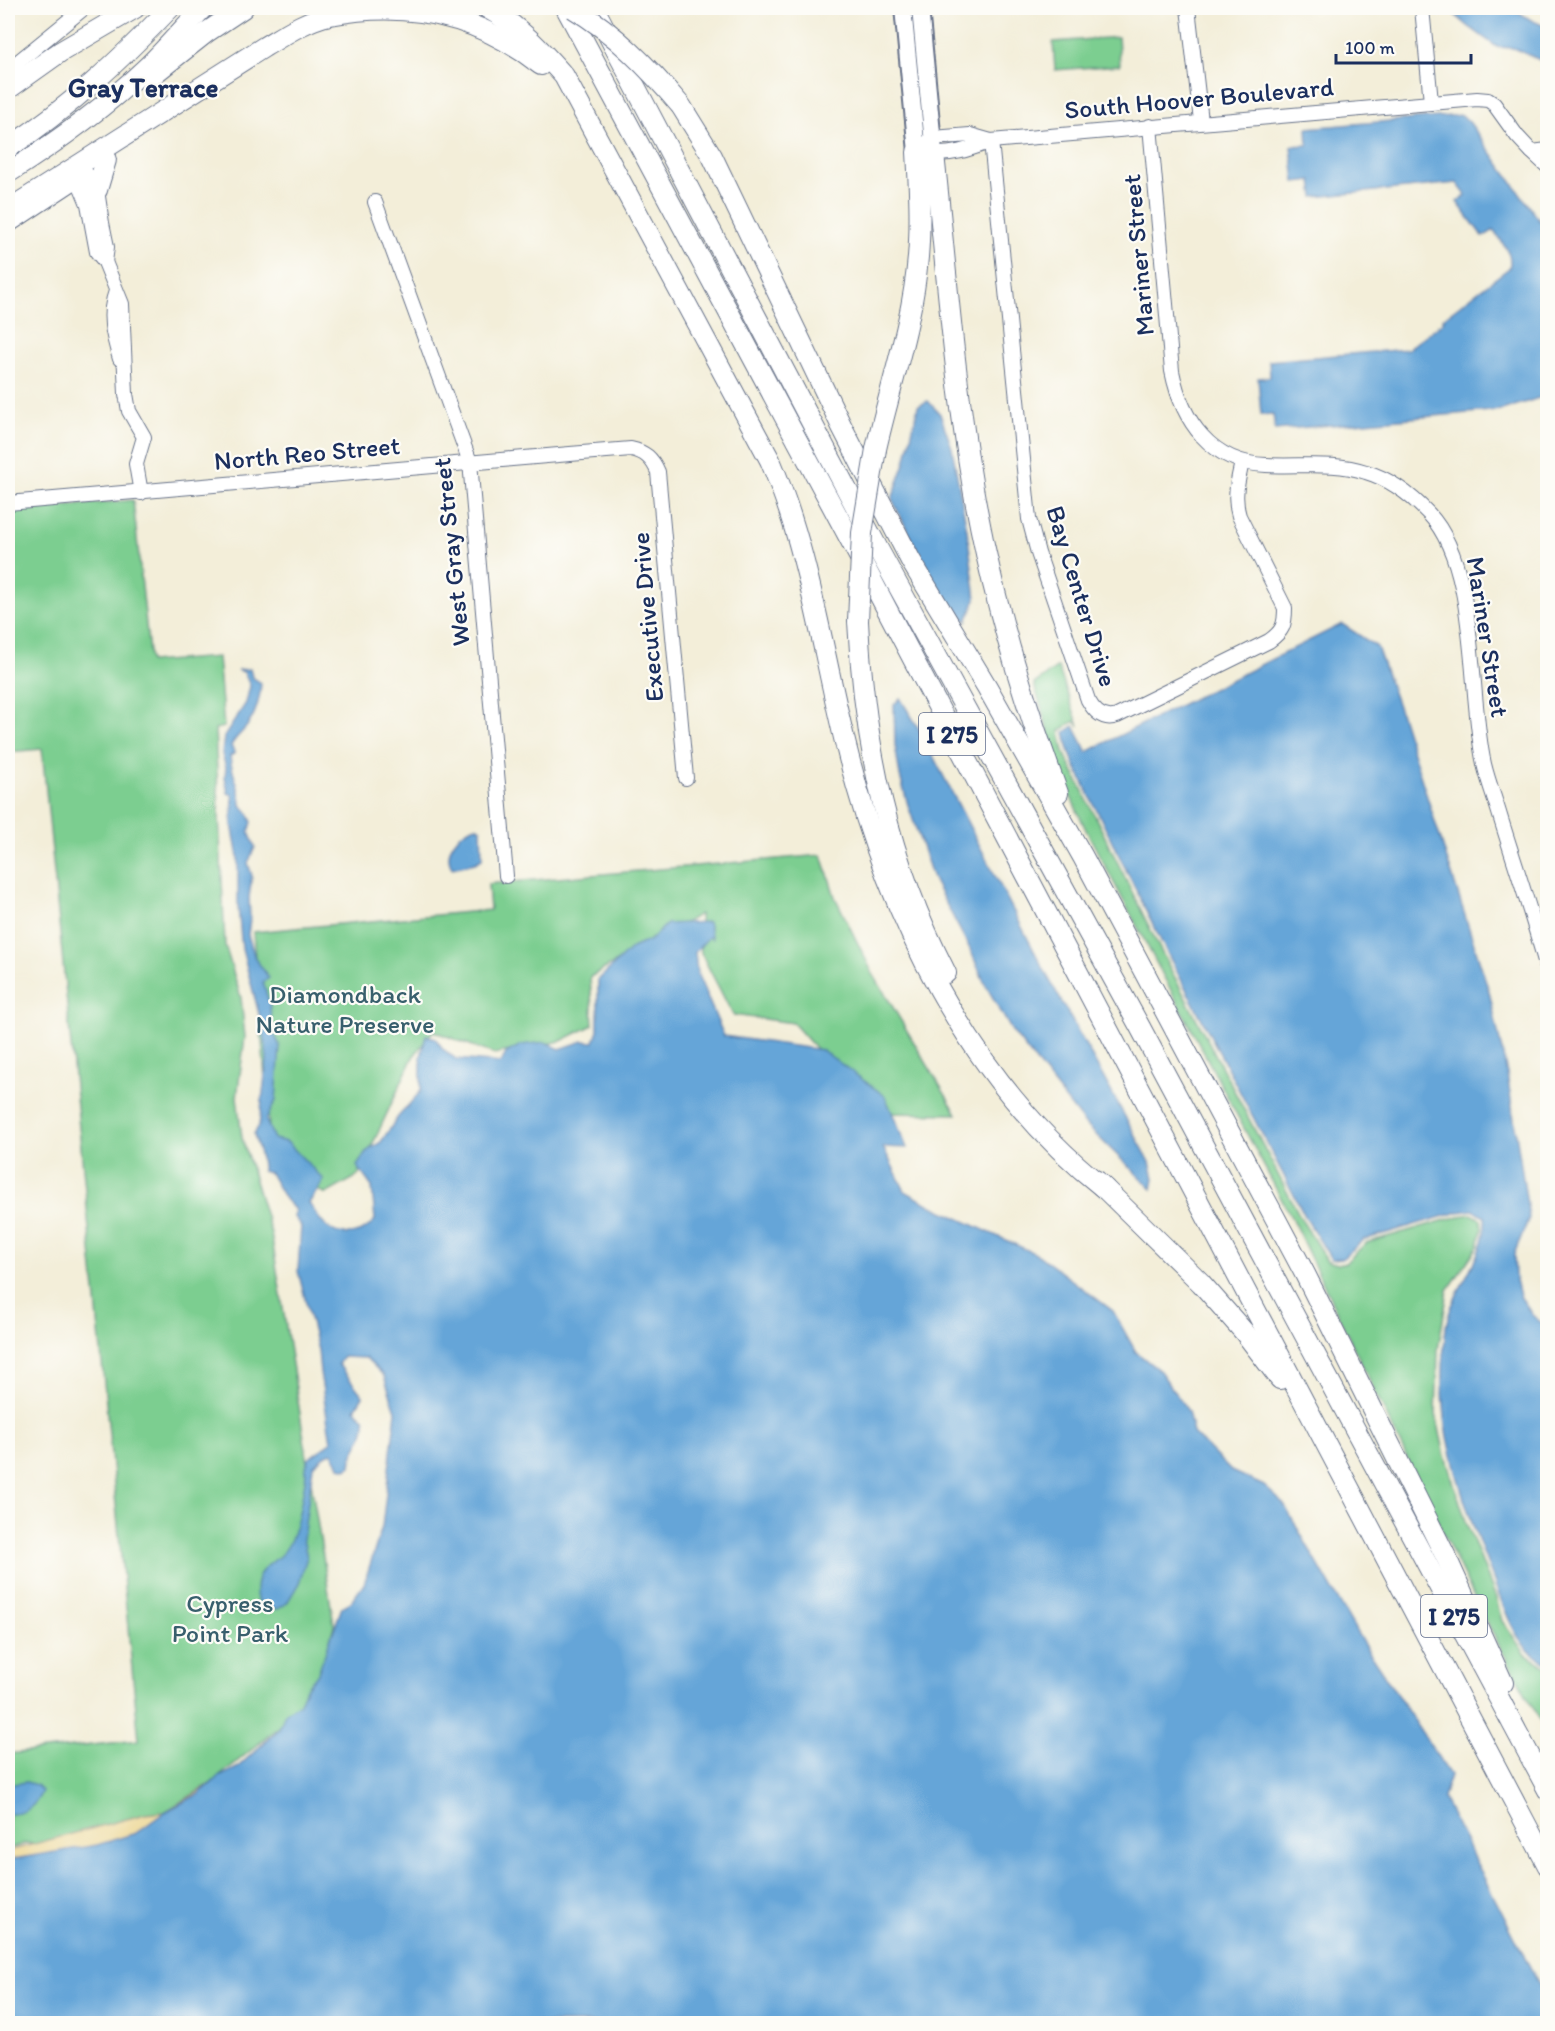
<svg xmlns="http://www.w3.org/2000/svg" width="1555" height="2031" viewBox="0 0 1555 2031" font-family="Itim,sans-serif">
<rect width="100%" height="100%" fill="#fdfcf7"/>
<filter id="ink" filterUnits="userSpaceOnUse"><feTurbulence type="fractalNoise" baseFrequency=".0167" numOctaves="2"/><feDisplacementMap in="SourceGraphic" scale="12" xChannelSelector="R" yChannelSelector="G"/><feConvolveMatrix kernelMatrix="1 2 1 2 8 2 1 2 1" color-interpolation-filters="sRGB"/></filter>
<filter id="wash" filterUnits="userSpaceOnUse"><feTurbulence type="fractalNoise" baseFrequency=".008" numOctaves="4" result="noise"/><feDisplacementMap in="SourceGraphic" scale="24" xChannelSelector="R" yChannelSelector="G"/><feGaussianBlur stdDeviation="1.35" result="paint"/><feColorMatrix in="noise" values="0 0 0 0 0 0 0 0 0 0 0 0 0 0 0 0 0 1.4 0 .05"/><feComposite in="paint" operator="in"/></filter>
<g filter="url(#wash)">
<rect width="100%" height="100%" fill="#f3eed9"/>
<g fill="#7cce90" stroke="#4c7e77" stroke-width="1.5">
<polygon points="1118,37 1120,65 1055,70 1053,42"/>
<polygon points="133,500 150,662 218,657 224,727 215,729 225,945 241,998 245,1037 237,1097 242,1138 271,1233 334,1625 314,1698 210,1784 98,1853 26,1843 8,1849 8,1754 139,1740 42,749 8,752 8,511"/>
<polygon points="1058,667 1079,726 1076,722 1073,722 1060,731 1064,752 1072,769 1159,947 1303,1222 1327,1261 1338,1264 1346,1262 1366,1243 1459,1216 1472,1214 1481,1219 1482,1229 1478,1246 1448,1290 1438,1349 1436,1414 1445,1456 1467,1524 1496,1598 1502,1621 1526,1655 1547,1667 1547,1733 1482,1614 1292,1219 1086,830 1063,780 1034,684"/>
<polygon points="822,855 835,897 873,974 957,1114 882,1113 859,1097 793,1023 733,1015 701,953 700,914 590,977 593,1025 561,1041 494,1054 433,1031 413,1057 358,1176 326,1194 294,1179 270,1139 253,932 490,910 488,884"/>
</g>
<polygon fill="#eeda9e" stroke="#84847e" stroke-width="1.5" points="297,1712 322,1748 8,1900 8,1851 145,1814 165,1812 237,1768"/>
<g fill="#65a5d8" stroke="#406a9b" stroke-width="1.5">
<polygon points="1447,8 1512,8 1531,20 1547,27 1547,63 1513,48 1497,47 1468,26"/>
<path d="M1462 115 1470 123 1547 231V413L1545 396 1502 410 1275 430 1273 414 1261 415 1258 378 1270 377 1269 361 1408 349 1443 322V318L1509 268C1514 254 1501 242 1494 230L1483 237 1457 202 1466 195 1457 183 1314 197 1312 180 1295 182 1291 146 1308 145 1307 128Z"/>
<polygon points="928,401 940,414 952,448 967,530 976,599 967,621 943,603 892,499 905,463 918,406"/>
<path d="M1342 624 1377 647 1400 712 1489 991 1507 1074 1529 1218 1514 1254 1515 1276 1520 1296 1532 1315 1547 1327V1663C1541 1659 1533 1655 1528 1650 1510 1630 1502 1601 1492 1576 1473 1526 1452 1472 1445 1418 1442 1389 1442 1357 1446 1327 1452 1287 1488 1257 1485 1216L1473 1210 1458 1212 1363 1240 1343 1258 1331 1259 1307 1220 1163 945 1076 768 1069 751 1065 732 1074 726 1087 752Z"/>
<path d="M250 669 252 677 261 683C260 698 256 714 247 726 242 733 235 737 231 746L235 753 230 756C231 773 241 789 241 805L247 811 252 822 249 832 255 847 248 863 252 876 249 897 250 918 248 935 255 958 269 978 263 982 269 1002 273 1032 280 1046 276 1100 266 1120 274 1139 287 1142 324 1180 309 1203C314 1210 320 1222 327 1227 343 1239 363 1235 375 1220L372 1187 357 1166 367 1151 381 1142 398 1117 421 1091V1057L426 1035 435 1038 443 1049 456 1059 501 1063 506 1053 521 1045 545 1042 560 1049 583 1041 594 1042 598 1030V980L632 948 650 940 667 924 708 922 712 939 709 937 695 952 697 973 724 1036 822 1050 885 1096 907 1148 883 1147 905 1191 932 1206 1038 1255 1113 1311 1136 1352 1160 1371 1188 1411 1193 1433 1231 1471 1264 1486 1283 1503 1363 1643 1450 1775 1443 1798 1547 2000V2023H8V1860L97 1845 136 1833 165 1812 199 1794 219 1777 237 1768 279 1729 285 1713 300 1703 306 1688 318 1673 342 1607 351 1602 364 1584 382 1527 396 1411 384 1376 366 1358 343 1357 338 1364 363 1396 355 1409 365 1420C366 1439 352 1447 351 1466L346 1469 340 1467 332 1453 324 1456 313 1466 303 1539 307 1557 299 1583 287 1603 278 1609H268L257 1600C251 1562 277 1568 289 1544 298 1524 301 1503 305 1482 307 1474 304 1466 309 1459 314 1453 325 1448 331 1442L320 1372 318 1350 298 1271 301 1226 294 1217 295 1210 285 1199 270 1173 262 1171C263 1158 257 1146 254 1134L259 1126 267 1059 264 1033 242 949 238 907V857L232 824 233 795 228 793 225 777 226 767 222 754 224 737 246 703 250 686 244 672 237 670Z"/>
<polygon points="900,698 918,727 1042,966 1150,1162 1154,1178 1152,1189 1084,1123 1012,1031 985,984 969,947 934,881 908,805 900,776 895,745 894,705"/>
<path d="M476 826 481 829 482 859 475 863 452 868C442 849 460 831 476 826Z"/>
<path d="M26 1782 36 1785 42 1791C36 1806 24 1815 8 1814V1785Z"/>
</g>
</g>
<g filter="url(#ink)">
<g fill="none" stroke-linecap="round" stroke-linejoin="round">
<defs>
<g id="minor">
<polyline points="1188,8 1201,121"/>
<polyline points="1422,8 1431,102"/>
<polyline points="8,70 84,8"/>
<path d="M1150 126 1172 371C1182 421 1211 463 1266 465 1300 467 1333 461 1366 472 1390 479 1412 496 1429 514 1479 567 1468 694 1484 764 1488 781 1495 799 1500 816 1516 868 1534 920 1548 972"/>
<path d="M991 141 1029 519 1038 553 1088 700C1094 711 1103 721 1117 716L1269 641C1283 631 1285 625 1285 608L1239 516C1233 496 1238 481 1242 462"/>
<polyline points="927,143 933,138 970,135 991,141"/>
<polyline points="1548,150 1532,152 1548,167"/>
<path d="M926 153C948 157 971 149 991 141L1477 99 1488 100 1494 104 1517 136 1532 152"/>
<polyline points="78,180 88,204 97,252 105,262 122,304 126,394 129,411 144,437 136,464 141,493"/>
<polyline points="375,202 470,462 506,876"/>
<polyline points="8,226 87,174 97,190 102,223 107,247 105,262"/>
<path d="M116 291C107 315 113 336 120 359"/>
<path d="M8 503 570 454 631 449C645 452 652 458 658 472L686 778"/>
</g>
<g id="major">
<polyline points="903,8 917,152"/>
<polyline points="920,8 934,154"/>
</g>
<g id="highway">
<path d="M487 8C518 25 541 50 564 76L770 460C809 551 822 650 846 746 887 913 968 1081 1105 1189"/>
<polyline points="566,8 851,541 1548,1866"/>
<polyline points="594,8 878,549 1140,1027 1548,1790"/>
<polyline points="150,77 207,32 243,8"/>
<polyline points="8,89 60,52 135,8"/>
<polyline points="681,106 712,156 842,427 911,561 987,687 1083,857 1305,1274 1447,1559 1503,1683"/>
<path d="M8 148C69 108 120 60 170 8"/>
<path d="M934 154C946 265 954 378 973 488 991 592 1021 694 1058 793"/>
<path d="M8 173C57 142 104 108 146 68 166 49 184 27 203 8"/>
<polyline points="97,190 106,160"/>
<path d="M8 210 264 47C284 35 306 20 330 15 408 0 479 16 541 65"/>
<path d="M876 449C890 387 913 321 918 257 921 222 919 187 917 152"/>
<path d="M858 621C864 746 888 861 946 973"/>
<polyline points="1097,1181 1201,1283 1245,1333 1280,1379"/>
</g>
</defs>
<use href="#minor" stroke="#677289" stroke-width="16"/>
<use href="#major" stroke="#677289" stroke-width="20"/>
<use href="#highway" stroke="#677289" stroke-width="22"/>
<use href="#minor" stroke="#fff" stroke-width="14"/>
<use href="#major" stroke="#fff" stroke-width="16"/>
<use href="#highway" stroke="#fff" stroke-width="20"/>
<defs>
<g id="highway-bridge">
<path d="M573 8C615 33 649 68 681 106"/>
<polyline points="858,621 862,533 876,449"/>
</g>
</defs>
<use href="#highway-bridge" stroke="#677289" stroke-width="22" stroke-linecap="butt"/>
<use href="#highway-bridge" stroke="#fff" stroke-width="20"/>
</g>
</g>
<g text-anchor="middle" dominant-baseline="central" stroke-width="4.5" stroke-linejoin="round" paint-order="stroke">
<g fill="#fdfcf7" stroke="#5f6c8c" stroke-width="1.5">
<rect x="919" y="713" width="66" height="42" rx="4.5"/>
<rect x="1421" y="1595" width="66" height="42" rx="4.5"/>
</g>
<g font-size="24" font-weight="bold" fill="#1b2f5e">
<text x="952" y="734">I 275</text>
<text x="1454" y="1616">I 275</text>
</g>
<g font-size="26" fill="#1b2f5e" stroke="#fdfcf7">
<text transform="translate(1199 98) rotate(-5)">South Hoover Boulevard</text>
<text transform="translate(1138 255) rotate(-95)">Mariner Street</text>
<text transform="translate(307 453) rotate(-5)">North Reo Street</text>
<text transform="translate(451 552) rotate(-96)">West Gray Street</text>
<text transform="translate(1082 596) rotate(73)">Bay Center Drive</text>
<text transform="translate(647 617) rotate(-95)">Executive Drive</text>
<text transform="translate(1488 637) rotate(81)">Mariner Street</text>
</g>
<g font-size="26" fill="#385f6d" stroke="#fdfcf7">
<text x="345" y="994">Diamondback<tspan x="345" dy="30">Nature Preserve</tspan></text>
<text x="230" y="1603">Cypress<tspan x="230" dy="30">Point Park</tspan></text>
</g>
<g font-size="27" font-weight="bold" fill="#1b2f5e" stroke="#fdfcf7">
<text x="143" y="87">Gray Terrace</text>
</g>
</g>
<rect width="1555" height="2031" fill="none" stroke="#fdfcf7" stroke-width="30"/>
<path d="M1336 54v9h135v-9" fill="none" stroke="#1b2f5e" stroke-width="3"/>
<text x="1345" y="54" font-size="18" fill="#1b2f5e" stroke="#fdfcf7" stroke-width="4.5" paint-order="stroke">100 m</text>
</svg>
